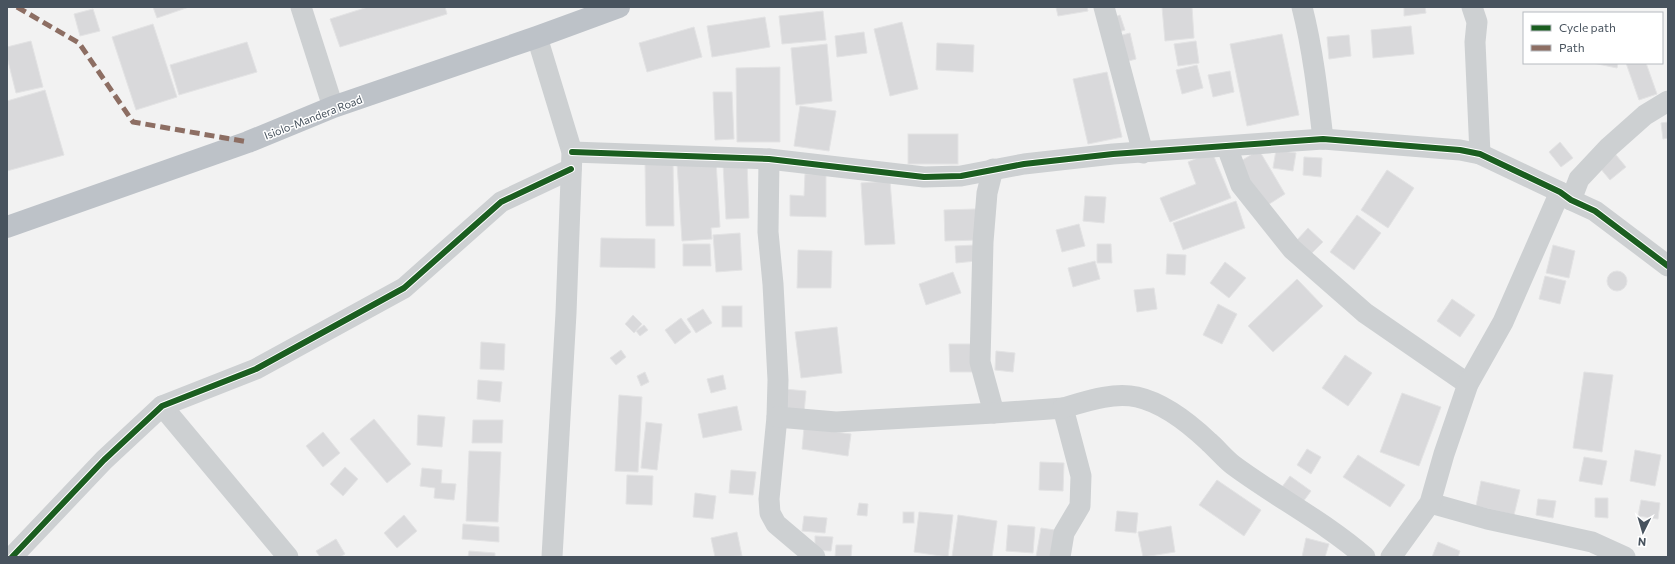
<svg xmlns="http://www.w3.org/2000/svg" width="1675" height="564" viewBox="0 0 1675 564" font-family="Commissioner,sans-serif">
<rect width="100%" height="100%" fill="#f2f2f2"/>
<g fill="#d9d9db" stroke="#e3e3e4">
<polygon points="153,7 189,7 157,18"/>
<polygon points="368,7 445,7 447,14 340,47 330,19"/>
<polygon points="1056,7 1087,7 1088,11 1058,16"/>
<polygon points="1162,7 1192,7 1194,38 1165,41"/>
<polygon points="1404,7 1425,7 1426,13 1404,16"/>
<polygon points="93,9 100,31 80,36 74,14"/>
<polygon points="823,11 826,40 782,44 779,16"/>
<polygon points="1120,15 1125,30 1113,34 1109,19"/>
<polygon points="765,17 770,47 712,57 707,26"/>
<polygon points="902,22 918,89 890,96 874,29"/>
<polygon points="153,24 177,97 136,110 112,37"/>
<polygon points="1411,26 1414,54 1373,58 1371,30"/>
<polygon points="694,27 702,57 647,72 639,43"/>
<polygon points="864,32 867,53 837,57 835,36"/>
<polygon points="1130,33 1136,59 1121,63 1115,37"/>
<polygon points="1282,34 1299,115 1247,126 1230,44"/>
<polygon points="1349,35 1351,56 1329,59 1327,37"/>
<polygon points="31,41 43,87 16,93 7,57 7,47"/>
<polygon points="1196,41 1199,63 1178,66 1174,44"/>
<polygon points="247,42 257,72 179,95 170,65"/>
<polygon points="937,43 974,45 973,72 936,70"/>
<polygon points="827,44 832,101 796,105 791,48"/>
<polygon points="1593,63 1618,63 1617,68"/>
<polygon points="1626,63 1646,63 1657,94 1639,100"/>
<polygon points="1197,65 1203,88 1182,94 1176,70"/>
<polygon points="780,67 780,142 737,142 736,68"/>
<polygon points="1230,71 1234,92 1213,97 1208,75"/>
<polygon points="1107,72 1122,137 1088,144 1073,79"/>
<polygon points="45,90 64,155 7,171 7,101"/>
<polygon points="713,92 732,92 734,139 715,140"/>
<polygon points="800,106 836,111 829,151 794,146"/>
<polygon points="1668,122 1668,138 1663,139 1661,123"/>
<rect x="908" y="134" width="50" height="30"/>
<polygon points="1560,142 1573,158 1561,167 1549,152"/>
<polygon points="1259,150 1285,194 1263,208 1236,164"/>
<polygon points="1276,150 1296,153 1293,171 1273,168"/>
<polygon points="1212,152 1231,198 1170,222 1160,198 1196,184 1188,162"/>
<polygon points="1616,155 1626,167 1610,180 1600,168"/>
<polygon points="1304,157 1322,158 1321,177 1303,175"/>
<polygon points="716,161 720,227 711,228 712,239 682,241 677,163"/>
<polygon points="645,162 673,162 674,226 646,226"/>
<polygon points="747,162 749,218 726,219 723,163"/>
<polygon points="1387,170 1414,188 1388,228 1361,210"/>
<polygon points="805,174 826,174 826,217 790,216 790,195 804,196"/>
<polygon points="890,181 895,244 865,245 861,183"/>
<polygon points="1085,196 1106,197 1104,223 1083,221"/>
<polygon points="1236,201 1245,228 1183,250 1173,223"/>
<polygon points="976,209 977,240 945,241 944,210"/>
<polygon points="1357,215 1381,233 1354,270 1330,252"/>
<polygon points="1079,224 1085,246 1062,252 1056,230"/>
<polygon points="1308,228 1323,242 1311,254 1297,240"/>
<polygon points="740,233 742,270 716,272 713,235"/>
<polygon points="601,238 655,239 655,268 600,267"/>
<polygon points="683,244 710,244 711,266 683,266"/>
<polygon points="1097,244 1111,244 1112,263 1097,263"/>
<polygon points="975,245 976,261 956,263 955,246"/>
<polygon points="1553,245 1575,251 1569,278 1546,273"/>
<polygon points="798,250 832,251 831,288 797,288"/>
<polygon points="1167,254 1186,255 1185,275 1166,274"/>
<polygon points="1095,261 1100,279 1073,287 1068,268"/>
<polygon points="1225,262 1246,278 1229,298 1210,283"/>
<circle cx="1617" cy="281" r="10"/>
<polygon points="953,272 961,293 926,305 919,284"/>
<polygon points="1545,276 1566,281 1560,304 1539,299"/>
<polygon points="1297,279 1323,306 1273,352 1248,326"/>
<polygon points="1154,288 1157,309 1137,312 1134,290"/>
<polygon points="1452,299 1475,315 1460,337 1437,321"/>
<polygon points="1218,304 1237,314 1222,344 1203,335"/>
<rect x="722" y="306" width="20" height="21"/>
<polygon points="703,309 712,323 696,333 687,319"/>
<polygon points="633,315 642,324 634,333 625,324"/>
<polygon points="681,318 691,332 675,344 665,330"/>
<polygon points="644,325 648,330 640,336 636,331"/>
<polygon points="837,327 842,373 801,378 795,332"/>
<polygon points="481,342 505,344 504,370 480,369"/>
<polygon points="949,344 977,344 977,372 950,372"/>
<polygon points="621,350 626,357 616,365 610,358"/>
<polygon points="996,351 1015,353 1013,372 995,370"/>
<polygon points="1345,355 1372,373 1348,406 1322,388"/>
<polygon points="645,372 649,382 641,386 637,376"/>
<polygon points="1584,372 1613,375 1602,452 1573,448"/>
<polygon points="723,375 726,389 711,393 707,379"/>
<polygon points="478,380 502,382 500,402 477,399"/>
<polygon points="784,389 806,391 804,413 782,411"/>
<polygon points="1402,393 1441,407 1419,466 1380,452"/>
<polygon points="619,395 642,397 638,472 615,471"/>
<polygon points="737,406 742,430 703,438 698,414"/>
<polygon points="418,415 445,417 442,447 417,445"/>
<polygon points="374,419 411,464 387,483 350,439"/>
<polygon points="473,420 503,420 502,443 472,443"/>
<polygon points="646,422 662,424 657,470 641,468"/>
<polygon points="804,428 851,434 848,456 802,449"/>
<polygon points="323,432 340,453 323,467 306,446"/>
<polygon points="1307,449 1321,457 1311,474 1297,465"/>
<polygon points="1635,450 1661,455 1655,486 1630,481"/>
<polygon points="469,451 501,452 498,522 466,521"/>
<polygon points="1358,455 1405,485 1390,507 1343,477"/>
<polygon points="1584,457 1607,461 1602,485 1579,481"/>
<polygon points="1040,462 1064,463 1063,491 1039,490"/>
<polygon points="345,467 358,479 343,496 330,484"/>
<polygon points="422,468 442,470 441,483 456,484 454,500 434,498 435,488 420,486"/>
<polygon points="731,470 756,472 753,495 729,493"/>
<polygon points="627,475 653,476 652,505 626,504"/>
<polygon points="1290,476 1311,491 1300,506 1279,491"/>
<polygon points="1217,480 1261,510 1244,536 1199,505"/>
<polygon points="1481,481 1520,490 1514,515 1476,506"/>
<polygon points="695,493 716,496 713,519 693,517"/>
<polygon points="1595,498 1608,498 1608,518 1595,517"/>
<polygon points="1538,499 1556,501 1553,518 1536,515"/>
<polygon points="1641,500 1660,503 1658,519 1638,516"/>
<polygon points="859,503 868,504 867,516 857,515"/>
<polygon points="1117,511 1138,513 1136,533 1115,531"/>
<rect x="903" y="512" width="11" height="11"/>
<polygon points="919,512 953,515 948,557 914,552"/>
<polygon points="404,515 417,531 397,548 384,533"/>
<polygon points="958,515 997,521 992,557 952,557"/>
<polygon points="804,516 827,518 825,533 802,531"/>
<polygon points="463,524 499,527 499,542 462,539"/>
<polygon points="1008,525 1035,527 1033,553 1006,551"/>
<polygon points="1171,526 1175,552 1143,557 1138,532"/>
<polygon points="1041,528 1062,531 1058,557 1036,557"/>
<polygon points="737,532 742,556 715,557 711,538"/>
<polygon points="815,536 833,537 831,551 815,550"/>
<polygon points="1306,538 1329,544 1325,557 1302,557"/>
<polygon points="336,539 345,554 340,557 320,557 316,551"/>
<polygon points="1438,542 1460,551 1458,557 1432,557"/>
<polygon points="836,545 852,545 851,557 835,557"/>
<polygon points="469,551 495,553 495,557 468,557"/>
</g>
<g fill="none" stroke-linecap="round" stroke-linejoin="round">
<g stroke="#cdd0d2" stroke-width="21">
<polyline points="301,7 333,107"/>
<polyline points="1104,7 1143,153"/>
<path d="M1302 7C1313 50 1318 95 1323 139"/>
<polyline points="1472,7 1477,22 1475,42 1480,154"/>
<polyline points="537,37 572,152 566,313 552,557"/>
<polyline points="1227,147 1241,185 1292,249 1365,313 1468,384"/>
<polyline points="572,152 769,159 924,177 961,176 1024,164 1113,154 1323,139 1460,150 1480,154 1560,192 1571,200 1595,211 1668,266"/>
<polyline points="769,159 768,232 773,284 778,380 777,417 769,499 770,513 776,524 815,557"/>
<polyline points="993,169 987,193 983,242 980,362 994,413 1063,408 1081,476 1080,506 1064,533 1060,557"/>
<polyline points="1571,200 1579,179 1609,147 1645,115 1668,101"/>
<polyline points="162,406 288,557"/>
<path d="M1063 408C1087 401 1113 392 1137 397 1164 403 1189 423 1209 442 1217 449 1224 458 1233 465 1276 497 1325 522 1365 557"/>
<polyline points="777,417 836,422 994,413"/>
<polyline points="1430,503 1487,519 1592,542 1625,557"/>
<polyline points="12,557 104,460 162,406 256,369 404,288 501,202 571,169"/>
<polyline points="1391,557 1430,503 1444,454 1468,384 1503,322 1560,192"/>
</g>
<polyline stroke="#bdc2c8" stroke-width="22" points="7,227 248,142 333,107 537,37 619,7"/>
<polyline stroke="#8d6e63" stroke-width="5" stroke-dasharray="10 5" stroke-linecap="butt" points="17,7 79,43 133,122 248,142"/>
<defs>
<g id="cycleway">
<polyline points="572,152 769,159 924,177 961,176 1024,164 1113,154 1323,139 1460,150 1480,154 1560,192 1571,200 1595,211 1668,266"/>
<polyline points="12,557 104,460 162,406 256,369 404,288 501,202 571,169"/>
</g>
</defs>
<use href="#cycleway" stroke="#fff" stroke-width="8"/>
<use href="#cycleway" stroke="#1b5e20" stroke-width="6"/>
</g>
<g text-anchor="middle" dominant-baseline="central" stroke-width="3" stroke-linejoin="round" paint-order="stroke">
<g font-size="11" fill="#48535e" stroke="#fff">
<text transform="translate(313 117) rotate(-21)">Isiolo-Mandera Road</text>
</g>
</g>
<rect width="1675" height="564" fill="none" stroke="#48535e" stroke-width="16"/>
<rect x="1523" y="12" width="140" height="52" fill="#ffffff" stroke="#b6babf"/>
<rect x="1531" y="25" width="20" height="6" fill="#1b5e20" stroke="#b6babf"/>
<text x="1559" y="32" font-size="12" fill="#48535e">Cycle path</text>
<rect x="1531" y="45" width="20" height="6" fill="#8d6e63" stroke="#b6babf"/>
<text x="1559" y="52" font-size="12" fill="#48535e">Path</text>
<g transform="translate(1643 532) rotate(185)" stroke="#ffffff" stroke-width="3" paint-order="stroke">
<path d="M0-3L7 15L0 10L-7 15Z" fill="#48535e"/>
<text y="-6" font-size="11" font-weight="bold" text-anchor="middle" fill="#48535e">N</text>
</g>
</svg>
